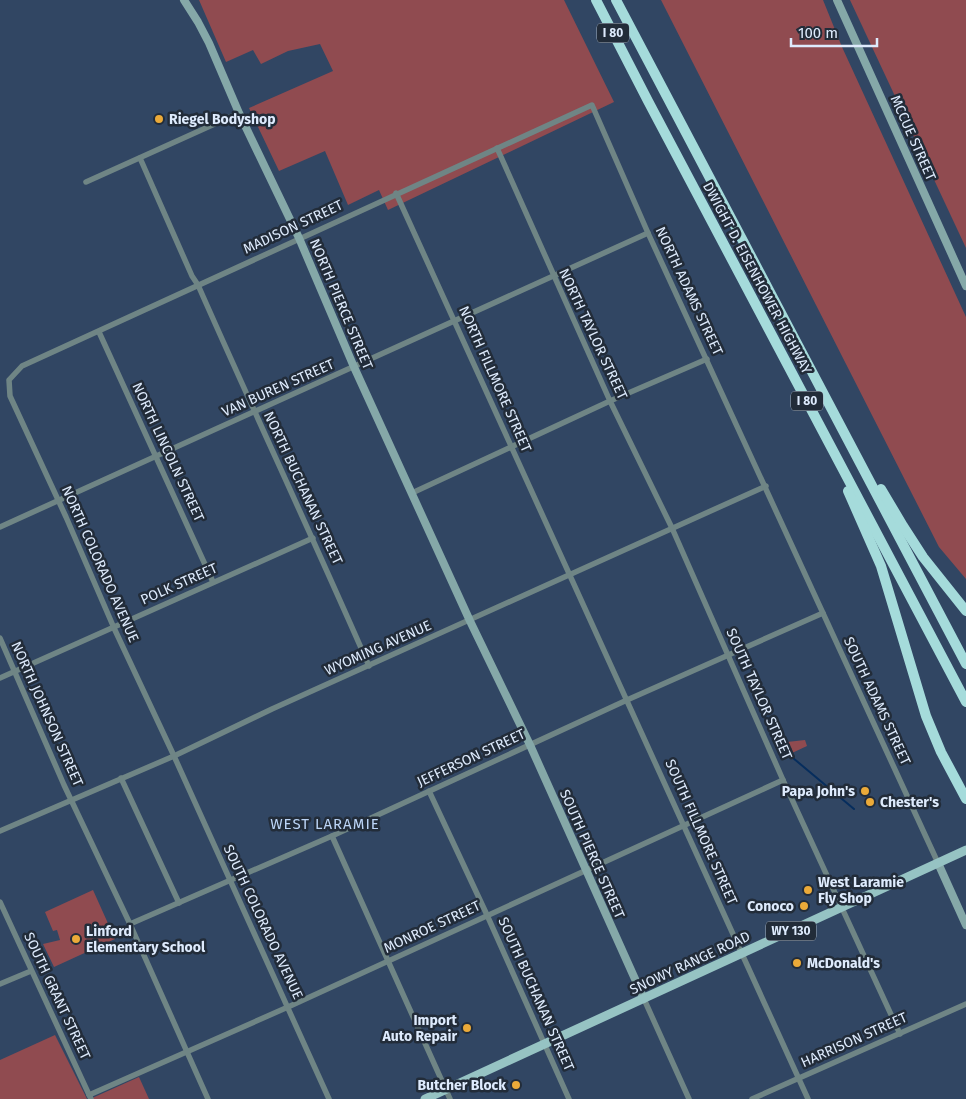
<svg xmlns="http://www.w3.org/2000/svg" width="966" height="1099" viewBox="0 0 966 1099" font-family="'Fira Sans',sans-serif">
<rect width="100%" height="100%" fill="#314663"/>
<g fill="#904b50">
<polygon points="199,0 564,0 614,102 388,210 379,190 348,205 325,151 279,171 249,108 333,71 320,44 288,51 261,64 253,50 226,62"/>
<polygon points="661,0 823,0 842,47 966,317 966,579 939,547"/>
<polygon points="850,0 966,0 966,248"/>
<polygon points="805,740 807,746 792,753 787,742"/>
<polygon points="93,890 115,939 54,967 43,944 60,940 57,930 53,931 45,912"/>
<polygon points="55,1035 87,1099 0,1099 0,1060"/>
<polygon points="139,1077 149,1099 90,1099"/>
</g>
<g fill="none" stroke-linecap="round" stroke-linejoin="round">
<polyline stroke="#062d5d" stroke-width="2" points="793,758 854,809"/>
<g stroke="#6f8585" stroke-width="5.5">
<polyline points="497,148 610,401 672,528 783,780 900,1034"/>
<path d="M140 158 192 276 198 285C254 412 313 538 369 666"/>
<polyline points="86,182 239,113"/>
<polyline points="396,193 808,1099"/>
<polyline points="99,332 213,582"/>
<polyline points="412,493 610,401 707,359"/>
<polyline points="0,527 648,233"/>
<polyline points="0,638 64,785 130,924 208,1099"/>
<polyline points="0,678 313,538"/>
<polyline points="121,778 179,903"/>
<polyline points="429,791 487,915 569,1099"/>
<polyline points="0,831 174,756 272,709 766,486"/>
<polyline points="332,836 450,1099"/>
<polyline points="0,902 91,1099"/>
<polyline points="130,924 332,836 627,700 823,613"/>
<polyline points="0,984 31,971"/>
<polyline points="644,999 689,1099"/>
<polyline points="89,1095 288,1007 783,780"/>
<polyline points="329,1099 174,756 114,628 66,517 10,396 9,380 22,366 592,105 648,233 938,863"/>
<polyline points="752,1099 966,1004"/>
</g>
<g stroke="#85a8a8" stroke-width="8">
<polyline points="184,0 198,22 209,43 239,113 299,238 354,367 470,621 530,745 644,999"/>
<polyline points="837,0 966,286"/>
<polyline points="938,863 966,925"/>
</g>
<polyline stroke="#96c3c3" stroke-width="9" points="425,1099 966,850"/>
<g stroke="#a5dbdb" stroke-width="10">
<polyline points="596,0 648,101 966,702"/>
<polyline points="616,0 966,664"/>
<polyline points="881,489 903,526 923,557 966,611"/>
<polyline points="848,491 881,566 926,716 941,752 966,799"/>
</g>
</g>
<g fill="#ebaa39" stroke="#222c39" stroke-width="2">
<circle cx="159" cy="119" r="5"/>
<circle cx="865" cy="791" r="5"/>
<circle cx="870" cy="802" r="5"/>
<circle cx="808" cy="890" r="5"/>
<circle cx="804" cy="906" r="5"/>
<circle cx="76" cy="939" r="5"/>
<circle cx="797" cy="963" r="5"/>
<circle cx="467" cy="1028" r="5"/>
<circle cx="516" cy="1085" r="5"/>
</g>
<g text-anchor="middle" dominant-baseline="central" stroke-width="5" stroke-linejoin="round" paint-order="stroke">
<g fill="#222c39" stroke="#a6b2c2" stroke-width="1">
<rect x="597" y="23.5" width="32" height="19" rx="4"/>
<rect x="791" y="391.5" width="32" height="19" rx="4"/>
<rect x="766" y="921.5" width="50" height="19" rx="4"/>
</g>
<g font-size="12" font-weight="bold" fill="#deebfd">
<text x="613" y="33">I 80</text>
<text x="807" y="401">I 80</text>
<text x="791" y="931">WY 130</text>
</g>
<g font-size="14" font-weight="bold" fill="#deebfd" stroke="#222c39" text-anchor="start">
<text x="169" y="119">Riegel Bodyshop</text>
<text x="855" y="791" text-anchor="end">Papa John's</text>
<text x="880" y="802">Chester's</text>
<text x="818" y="882">West Laramie<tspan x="818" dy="16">Fly Shop</tspan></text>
<text x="794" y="906" text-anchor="end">Conoco</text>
<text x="86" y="931">Linford<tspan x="86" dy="16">Elementary School</tspan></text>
<text x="807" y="963">McDonald's</text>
<text x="457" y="1020" text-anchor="end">Import<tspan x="457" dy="16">Auto Repair</tspan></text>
<text x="506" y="1085" text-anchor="end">Butcher Block</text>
</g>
<g font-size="14" fill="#deebfd" stroke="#222c39">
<text transform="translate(913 138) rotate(66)">MCCUE STREET</text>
<text transform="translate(293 227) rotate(-25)">MADISON STREET</text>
<text transform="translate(757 278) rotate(62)">DWIGHT D. EISENHOWER HIGHWAY</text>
<text transform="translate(689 291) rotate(65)">NORTH ADAMS STREET</text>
<text transform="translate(341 304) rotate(67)">NORTH PIERCE STREET</text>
<text transform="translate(593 334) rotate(65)">NORTH TAYLOR STREET</text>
<text transform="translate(495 379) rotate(66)">NORTH FILLMORE STREET</text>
<text transform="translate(278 388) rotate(-24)">VAN BUREN STREET</text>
<text transform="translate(168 452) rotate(65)">NORTH LINCOLN STREET</text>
<text transform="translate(303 488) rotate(65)">NORTH BUCHANAN STREET</text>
<text transform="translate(100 564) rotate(66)">NORTH COLORADO AVENUE</text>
<text transform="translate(179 584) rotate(-24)">POLK STREET</text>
<text transform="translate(378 648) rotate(-24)">WYOMING AVENUE</text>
<text transform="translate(759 694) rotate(66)">SOUTH TAYLOR STREET</text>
<text transform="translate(877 701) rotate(65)">SOUTH ADAMS STREET</text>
<text transform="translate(47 714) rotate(66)">NORTH JOHNSON STREET</text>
<text transform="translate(471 758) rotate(-25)">JEFFERSON STREET</text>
<text transform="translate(701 832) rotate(66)">SOUTH FILLMORE STREET</text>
<text transform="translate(592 854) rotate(66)">SOUTH PIERCE STREET</text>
<text transform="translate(263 922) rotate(65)">SOUTH COLORADO AVENUE</text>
<text transform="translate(432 927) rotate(-25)">MONROE STREET</text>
<text transform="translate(690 963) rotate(-25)">SNOWY RANGE ROAD</text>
<text transform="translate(536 994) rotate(66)">SOUTH BUCHANAN STREET</text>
<text transform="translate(57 996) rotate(65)">SOUTH GRANT STREET</text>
<text transform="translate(854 1040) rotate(-24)">HARRISON STREET</text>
</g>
<g font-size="15" letter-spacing="1" fill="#bbd4f6" stroke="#222c39">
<text x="325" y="824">WEST LARAMIE</text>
</g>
</g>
<path d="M791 38v8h86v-8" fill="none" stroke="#deebfd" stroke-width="2.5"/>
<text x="798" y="38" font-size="15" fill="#deebfd" stroke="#222c39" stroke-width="4" paint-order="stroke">100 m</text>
</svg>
